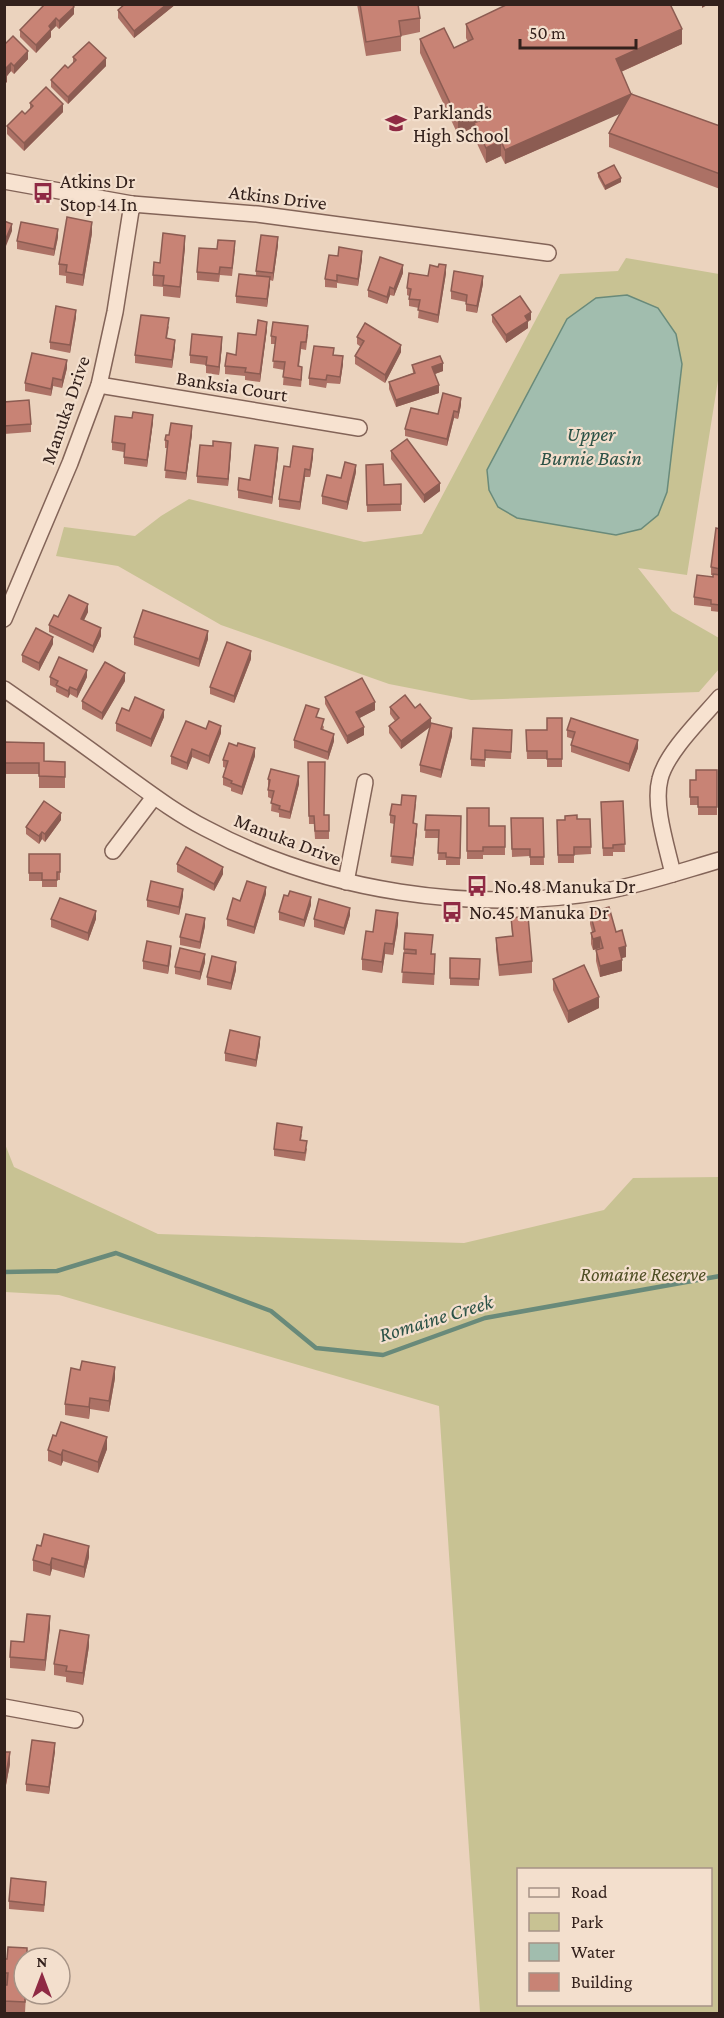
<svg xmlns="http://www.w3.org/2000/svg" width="724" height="2018" viewBox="0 0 724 2018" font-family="'Crimson Pro',serif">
<rect width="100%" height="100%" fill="#ebd3be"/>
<g fill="#c8c293" fill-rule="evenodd">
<path d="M626 258 719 274V374L687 575 638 568 672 611 719 638V669L699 692 471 700 389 684 221 625 118 566 56 556 64 527 135 536 161 516 189 499 364 542 422 534 560 274 618 271ZM567 319 682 364 667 492 658 515 489 490 487 470Z"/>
<path d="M5 1144 14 1167 158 1234 464 1243 604 1210 633 1178 719 1177V2013H480L439 1406 59 1295 5 1292ZM518 1870H710V2004H518Z"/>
</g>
<polygon fill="#a1bdae" stroke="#698a7a" stroke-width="1.5" points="627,295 658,308 676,334 682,364 667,492 658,515 641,529 616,535 517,518 498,507 489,490 487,470 567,319 596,298"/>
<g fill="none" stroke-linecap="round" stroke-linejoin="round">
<polyline stroke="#698a7a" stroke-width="4.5" points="4,1272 57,1271 116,1253 271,1311 316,1348 383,1355 485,1318 720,1276"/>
<defs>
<g id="minor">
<polyline points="4,181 132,204 257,214 548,253"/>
<polyline points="99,385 359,428"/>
<polyline points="4,619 70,463 99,385 115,312 132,204"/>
<path d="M4 689C43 716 81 743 119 771 147 791 174 812 205 828 324 892 473 914 606 891 644 884 682 871 720 860"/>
<polyline points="113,851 154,797"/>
<path d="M673 874C667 847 653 806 660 779 666 753 702 718 720 697"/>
<polyline points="346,882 365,782"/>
<polyline points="4,1707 75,1720"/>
</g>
</defs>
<use href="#minor" stroke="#836458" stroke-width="18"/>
<use href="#minor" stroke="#f7e2d0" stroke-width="15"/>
</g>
<g fill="#ac7165">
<polygon points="45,4 74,14 59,29 56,26 51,31 51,37 36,53 20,37 20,30"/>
<polygon points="125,4 176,4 134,38 118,18 118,10"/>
<polygon points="357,4 418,4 420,18 420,32 401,36 401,51 366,56"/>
<polygon points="466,24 682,44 621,72 631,94 720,126 720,189 609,147 609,133 620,113 505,164 501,156 486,163 474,137 474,127 458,135 420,53 420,39 454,48 468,42 466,38"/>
<polygon points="4,45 28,59 14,74 11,71 7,76 7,82 4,84"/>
<polygon points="73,57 106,66 68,104 51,87 51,80 68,68 73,63"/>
<polygon points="30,103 63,112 24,151 7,134 7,126 25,114 30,109"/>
<polygon points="598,173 621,182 605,190 598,177"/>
<polygon points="92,233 83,286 66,283 66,276 59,275 59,264"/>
<polygon points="58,237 54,256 17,249 17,241"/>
<polygon points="278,245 273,281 270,280 267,307 236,303 236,296 256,276 256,271"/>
<polygon points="185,247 180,298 163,296 163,287 153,286 153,275 160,263"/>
<polygon points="217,249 235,249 232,276 220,275 219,282 197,280 197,272"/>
<polygon points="362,259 358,286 337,283 337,288 325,287 325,279"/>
<polygon points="403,273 394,296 390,295 387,304 368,297 368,290"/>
<polygon points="446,273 438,323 418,318 419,308 409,306 409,296 407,295 407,288 428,276"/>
<polygon points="483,284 477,313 466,311 466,302 451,299 451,291"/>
<polygon points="492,315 531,320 528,321 528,328 506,343 492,322"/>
<polygon points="76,317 70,353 50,349 50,342"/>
<polygon points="169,326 167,338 175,347 172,368 135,363 135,355"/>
<polygon points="267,329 260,382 245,380 245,376 225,374 225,366 256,335"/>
<polygon points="308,334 306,350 301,349 299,367 302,375 301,387 283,385 284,370 273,368 275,344 271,344 271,336"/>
<polygon points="357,337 401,352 385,383 355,364 355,356 361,347 357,344"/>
<polygon points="222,345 219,375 206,373 206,365 190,363 190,355"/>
<polygon points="334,355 343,364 340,384 327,383 326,388 309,385 309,378"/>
<polygon points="412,365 443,371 435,374 439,393 396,407 389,389 389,382 413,373"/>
<polygon points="67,368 62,388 53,386 51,396 25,391 25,383"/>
<polygon points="4,402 31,424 31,432 4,434"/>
<polygon points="461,405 458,419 454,418 447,446 405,436 405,429 438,414"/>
<polygon points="153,422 147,467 124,464 124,452 112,450 112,442"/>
<polygon points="192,434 186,480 165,478 167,448 165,448 165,440 169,435"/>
<polygon points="231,451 228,486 197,483 197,476"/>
<polygon points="391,451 440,491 424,503 391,459"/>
<polygon points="278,456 272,504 238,498 238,490"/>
<polygon points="313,457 310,477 305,477 300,510 279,507 279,499 290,467"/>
<polygon points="366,465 384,485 401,484 401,511 367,512"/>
<polygon points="356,472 347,510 322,504 322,496"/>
<polygon points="720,529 720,612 711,611 711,607 694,605 694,597 713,577 713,575 711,575 711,567"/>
<polygon points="88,612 84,620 101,636 93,653 49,632 49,625 58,617"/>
<polygon points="134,637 208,639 199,667 134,645"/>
<polygon points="53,644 39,671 22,662 22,655"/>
<polygon points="251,659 234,703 210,694 210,687"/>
<polygon points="50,677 87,677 77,698 70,694 68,698 56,692 56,688 50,685"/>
<polygon points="125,681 102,720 82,709 82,701"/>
<polygon points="325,697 375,710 359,718 364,735 347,744 325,704"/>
<polygon points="390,707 415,708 431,723 452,736 441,778 420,772 420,765 430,727 401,749 389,733 389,726 395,721 390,714"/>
<polygon points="129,711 164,717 151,747 116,731 116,723"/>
<polygon points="318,717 324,727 323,730 334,741 328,760 294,748 294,740"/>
<polygon points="562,718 562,767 547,767 547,759 527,759 526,730 547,730"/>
<polygon points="512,730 511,759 485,758 485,767 471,766 471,759"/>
<polygon points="567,730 638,748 629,772 571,752 571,745 573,739 567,737"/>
<polygon points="221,733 209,764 192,757 187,770 171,764 171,756"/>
<polygon points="4,742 44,761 65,762 65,788 39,788 39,774 4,774"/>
<polygon points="237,746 255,756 242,795 231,791 231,788 223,785 223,777 226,768 223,767 223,760"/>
<polygon points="308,762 324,815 329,815 329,839 315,839 314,824 309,824"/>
<polygon points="717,770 717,815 698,815 698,805 690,805 690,780 696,780"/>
<polygon points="268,779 299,784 290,819 279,817 279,813 271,811 272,799 268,797"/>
<polygon points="623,801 625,852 613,852 613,856 603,856 601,810"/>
<polygon points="416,804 414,823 417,831 413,866 391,863 394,824 390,823 390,815 401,805"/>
<polygon points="467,808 489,826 505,826 505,855 483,855 483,859 467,859"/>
<polygon points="426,815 461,816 460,865 446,865 446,860 438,860 439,838 425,838"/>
<polygon points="511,818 543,818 544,865 530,865 530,856 512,857"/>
<polygon points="590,819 591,854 574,855 574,863 558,863 557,820"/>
<polygon points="61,820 45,842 42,839 39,844 26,834 26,827"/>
<polygon points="29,854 60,854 60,880 57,880 57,887 42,887 42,881 29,881"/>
<polygon points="177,864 223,874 214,891 177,872"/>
<polygon points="266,894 254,934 227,926 227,919 240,901"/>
<polygon points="183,896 179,915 147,907 147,900"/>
<polygon points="311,905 304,927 279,920 279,912"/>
<polygon points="590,913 616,932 626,957 621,958 622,971 600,977 596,961 596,950 600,948 593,950 591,944 591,933 592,932 590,924"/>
<polygon points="350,915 344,935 314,927 314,919"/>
<polygon points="511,918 532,961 532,973 499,976 496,949 496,938 512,936"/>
<polygon points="51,919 96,919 88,941 51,927"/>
<polygon points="398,924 393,955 385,954 382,973 362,970 362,959 373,932"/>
<polygon points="205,926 200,949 180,945 180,937"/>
<polygon points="405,933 432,954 435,965 434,985 402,983"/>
<polygon points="171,954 168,974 143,969 143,961"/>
<polygon points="450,958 480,959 479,986 450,985"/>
<polygon points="205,962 200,980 175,974 175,967"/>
<polygon points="236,970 231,990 207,985 207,977"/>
<polygon points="553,979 599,1008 568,1023 553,990"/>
<polygon points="260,1044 256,1067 225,1061 225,1053"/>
<polygon points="302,1134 301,1140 307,1149 305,1161 274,1156 274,1149"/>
<polygon points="115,1378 109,1412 90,1409 89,1419 65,1415 65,1404"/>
<polygon points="107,1449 98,1473 63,1461 61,1466 48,1461 48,1450"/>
<polygon points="37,1545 89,1557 84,1578 52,1569 50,1576 33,1571 33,1560"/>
<polygon points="50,1627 45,1671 10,1668 10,1657 24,1642"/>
<polygon points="89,1646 83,1685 66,1682 66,1677 54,1675 54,1664"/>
<polygon points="55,1751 49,1794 26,1791 26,1784"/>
<polygon points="4,1752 10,1764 6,1785 4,1785"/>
<polygon points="46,1889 44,1912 9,1909 9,1901"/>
<polygon points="4,1959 26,1994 25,2013 4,2012 4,1985 7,1984 4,1984"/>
</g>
<g fill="#8c5c52">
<polygon points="167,4 176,4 134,38 134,31"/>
<polygon points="702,4 709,4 702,8"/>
<polygon points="74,7 74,14 59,29 59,21"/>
<polygon points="56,18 56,26 51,31 51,37 36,53 36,45 49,26"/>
<polygon points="682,29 682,44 616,74 616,59"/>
<polygon points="28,51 28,59 14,74 14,66"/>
<polygon points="106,58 106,66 68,104 68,97"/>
<polygon points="11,63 11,71 7,76 7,82 4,84 4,70"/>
<polygon points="631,94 631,109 505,164 505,150"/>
<polygon points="63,104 63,112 24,151 24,143"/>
<polygon points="487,107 487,122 474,123 474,127 458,135 458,120"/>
<polygon points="501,141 501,156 486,163 486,148"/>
<polygon points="621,178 621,182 605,190 605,186"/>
<polygon points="92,222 92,233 83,286 83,275"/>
<polygon points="12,224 12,231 4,251 4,243"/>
<polygon points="58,229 58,237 54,256 54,249"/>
<polygon points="185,236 185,247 180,298 180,287"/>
<polygon points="278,237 278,245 273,281 273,273"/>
<polygon points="362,251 362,259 358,286 358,279"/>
<polygon points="403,265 403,273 394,296 394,289"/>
<polygon points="446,265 446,273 438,323 438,315"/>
<polygon points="483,276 483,284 477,313 477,306"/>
<polygon points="270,277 270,285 267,307 267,299"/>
<polygon points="390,287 390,295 387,304 387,297"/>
<polygon points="76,310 76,317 70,353 70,345"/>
<polygon points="531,312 531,320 528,321 528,328 506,343 506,335 525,316"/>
<polygon points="267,322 267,329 260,382 260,374"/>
<polygon points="222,337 222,345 219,375 219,367"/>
<polygon points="175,340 175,347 172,368 172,360"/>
<polygon points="401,345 401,352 385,383 385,375"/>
<polygon points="343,356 343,364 340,384 340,377"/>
<polygon points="67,360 67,368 62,388 62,380"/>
<polygon points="443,363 443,371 432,375 432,367"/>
<polygon points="53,378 53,386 51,396 51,389"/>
<polygon points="439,385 439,393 396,407 396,400"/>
<polygon points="461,398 461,405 458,419 458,412"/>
<polygon points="454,411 454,418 447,446 447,439"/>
<polygon points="153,415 153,422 147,467 147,460"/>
<polygon points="192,426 192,434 186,480 186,473"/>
<polygon points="231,443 231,451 228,486 228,479"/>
<polygon points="278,448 278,456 272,504 272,497"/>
<polygon points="313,449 313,457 310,477 310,470"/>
<polygon points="356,465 356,472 347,510 347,502"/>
<polygon points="305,469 305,477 300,510 300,502"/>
<polygon points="440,483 440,491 424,503 424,495"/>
<polygon points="88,604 88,612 81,626 81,619"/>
<polygon points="101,628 101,636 93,653 93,646"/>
<polygon points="208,631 208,639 199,667 199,659"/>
<polygon points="53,637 53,644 39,671 39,663"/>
<polygon points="251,651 251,659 234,703 234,696"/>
<polygon points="87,670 87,677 77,698 77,690"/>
<polygon points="125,673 125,681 102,720 102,713"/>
<polygon points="70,687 70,694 68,698 68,691"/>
<polygon points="375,702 375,710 356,720 356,712"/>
<polygon points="164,710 164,717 151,747 151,739"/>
<polygon points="431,718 431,726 401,749 401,741"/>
<polygon points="221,726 221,733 209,764 209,756"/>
<polygon points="364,727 364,735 347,744 347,736"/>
<polygon points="452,728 452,736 441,778 441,770"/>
<polygon points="334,734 334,741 328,760 328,752"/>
<polygon points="638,740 638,748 629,772 629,764"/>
<polygon points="255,748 255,756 242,795 242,787"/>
<polygon points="192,749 192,757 187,770 187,763"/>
<polygon points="299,776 299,784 290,819 290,812"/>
<polygon points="61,813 61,820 45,842 45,834"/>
<polygon points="417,824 417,831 413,866 413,858"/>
<polygon points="42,832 42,839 39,844 39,836"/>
<polygon points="223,867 223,874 214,891 214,884"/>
<polygon points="266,887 266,894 254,934 254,927"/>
<polygon points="183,889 183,896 179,915 179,907"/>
<polygon points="311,897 311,905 304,927 304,920"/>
<polygon points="350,908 350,915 344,935 344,928"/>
<polygon points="96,911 96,919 88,941 88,933"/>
<polygon points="398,913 398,924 393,955 393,944"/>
<polygon points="205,918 205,926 200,949 200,942"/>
<polygon points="600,937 600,948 593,950 593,939"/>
<polygon points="385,943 385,954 382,973 382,962"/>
<polygon points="171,946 171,954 168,974 168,966"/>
<polygon points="626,946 626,957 619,959 619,948"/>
<polygon points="205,954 205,962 200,980 200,972"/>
<polygon points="622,960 622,971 600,977 600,966"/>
<polygon points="236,962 236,970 231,990 231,983"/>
<polygon points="599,997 599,1008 568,1023 568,1011"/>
<polygon points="260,1037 260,1044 256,1067 256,1060"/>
<polygon points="115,1367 115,1378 109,1412 109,1401"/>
<polygon points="90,1398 90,1409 89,1419 89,1407"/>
<polygon points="107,1437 107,1449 98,1473 98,1462"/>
<polygon points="63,1450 63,1461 61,1466 61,1455"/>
<polygon points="89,1546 89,1557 84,1578 84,1567"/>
<polygon points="52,1558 52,1569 50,1576 50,1565"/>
<polygon points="50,1616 50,1627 45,1671 45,1660"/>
<polygon points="89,1635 89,1646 83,1685 83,1673"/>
<polygon points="55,1743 55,1751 49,1794 49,1787"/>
<polygon points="10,1752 10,1764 6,1785 6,1774"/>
</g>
<g fill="#c88375" stroke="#8c5c52" stroke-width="1.5">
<polygon points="45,4 72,4 74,7 59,21 56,18 49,26 51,29 36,45 20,30"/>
<polygon points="125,4 167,4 134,31 118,10"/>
<polygon points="360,4 418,4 420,18 399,21 401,36 366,42"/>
<polygon points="508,4 670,4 682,29 616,59 631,94 720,126 720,174 609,133 631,94 505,150 501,141 486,148 474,123 490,116 487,107 458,120 420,39 444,28 454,48 473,39 466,24"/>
<polygon points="13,36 28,51 14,66 11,63 4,70 4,45"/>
<polygon points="89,42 106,58 68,97 51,80 65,65 68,68 76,60 73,57"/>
<polygon points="46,87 63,104 24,143 7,126 22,111 25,114 33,106 30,103"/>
<polygon points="614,165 621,178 605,186 598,173"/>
<polygon points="67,217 92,222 83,275 66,272 67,265 59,264"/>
<polygon points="4,221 12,224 4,243"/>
<polygon points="21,222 58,229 54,249 17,241"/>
<polygon points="163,233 185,236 180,287 163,285 164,276 153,275 154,262 160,263"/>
<polygon points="261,235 278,237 273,273 256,271"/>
<polygon points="218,240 235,241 232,268 220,267 219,274 197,272 199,248 217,249"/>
<polygon points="339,247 362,251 358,279 337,275 337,281 325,279 329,255 338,256"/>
<polygon points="380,257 403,265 394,289 390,287 387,297 368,290"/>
<polygon points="439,264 446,265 438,315 418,310 420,300 409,299 411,289 407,288 409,273 428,276 430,265 438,267"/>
<polygon points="454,271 483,276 477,306 466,304 467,295 451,291"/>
<polygon points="239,274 270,277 267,299 236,296"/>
<polygon points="520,296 531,312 525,316 528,321 506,335 492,315"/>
<polygon points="56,306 76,310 70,345 50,342"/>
<polygon points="141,315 169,318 166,338 175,340 172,360 135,355"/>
<polygon points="258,320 267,322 260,374 245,372 246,368 225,366 227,353 236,355 238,333 256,335"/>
<polygon points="273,322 308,326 306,342 301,342 298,366 302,367 301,380 283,377 285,362 273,361 276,337 271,336"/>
<polygon points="365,323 401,345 385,375 355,356 364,341 357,337"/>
<polygon points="192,334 222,337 219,367 206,365 207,357 190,355"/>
<polygon points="314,346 334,348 333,355 343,356 340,377 327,375 326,380 309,378"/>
<polygon points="32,353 67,360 62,380 53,378 51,389 25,383"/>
<polygon points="440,356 443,363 432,367 439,385 396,400 389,382 415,373 412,365"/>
<polygon points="443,393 461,398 458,412 454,411 447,439 405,429 411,408 438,414"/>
<polygon points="29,400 31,424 4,426 4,402"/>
<polygon points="133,412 153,415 147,460 124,457 125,444 112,442 115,416 132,418"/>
<polygon points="171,423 192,426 186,473 165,470 168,441 165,440 166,435 169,435"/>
<polygon points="407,439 440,483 424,495 391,451"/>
<polygon points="213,441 231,443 228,479 197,476 200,445 213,446"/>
<polygon points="255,445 278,448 272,497 238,490 239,478 250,480"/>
<polygon points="293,446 313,449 310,470 305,469 300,502 279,499 284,466 290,467"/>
<polygon points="345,462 356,465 347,502 322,496 327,475 341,478"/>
<polygon points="383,464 384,485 401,484 401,504 367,505 366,465"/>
<polygon points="716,528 720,529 720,569 711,567"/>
<polygon points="713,574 720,575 720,605 711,604 711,600 694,597 697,575 713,577"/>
<polygon points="69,595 88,604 81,619 101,628 93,646 49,625 54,615 58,617"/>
<polygon points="143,610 208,631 199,659 134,637"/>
<polygon points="36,628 53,637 39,663 22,655"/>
<polygon points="227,642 251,651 234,696 210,687"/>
<polygon points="59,657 87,670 77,690 70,687 68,691 56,685 58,681 50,677"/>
<polygon points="105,662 125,673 102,713 82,701"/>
<polygon points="362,678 375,702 356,712 364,727 347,736 325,697"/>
<polygon points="405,695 415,708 420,704 431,718 401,741 389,726 399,718 390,707"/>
<polygon points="135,697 164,710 151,739 116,723 122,708 129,711"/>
<polygon points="306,705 319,709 316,717 324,719 321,729 334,734 328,752 294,740"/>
<polygon points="547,718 562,718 562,759 547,759 547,751 527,751 526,730 547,730"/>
<polygon points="571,718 638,740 629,764 571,745 575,732 567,730"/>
<polygon points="186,721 206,729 209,721 221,726 209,756 192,749 187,763 171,756"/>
<polygon points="431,723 452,728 441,770 420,765"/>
<polygon points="473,728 512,730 511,752 485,750 485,760 471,759"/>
<polygon points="4,742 44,743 44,761 65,762 65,777 39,776 39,763 4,763"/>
<polygon points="229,743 237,746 238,743 255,748 242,787 231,783 232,781 223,777 228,761 223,760"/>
<polygon points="308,762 325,762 324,815 329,815 329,831 315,831 314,816 309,816"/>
<polygon points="271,769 299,776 290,812 279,809 280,806 271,803 274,791 268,790 270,780 268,779"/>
<polygon points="696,770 717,770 717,807 698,807 698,797 690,797 690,780 696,780"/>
<polygon points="402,795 416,796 413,823 417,824 413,858 391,856 395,816 390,815 392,804 401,805"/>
<polygon points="44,801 61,813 45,834 42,832 39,836 26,827"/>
<polygon points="623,801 625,844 613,845 613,848 603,848 601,802"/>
<polygon points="467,808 489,808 489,826 505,826 505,847 483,847 483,851 467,851"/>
<polygon points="426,815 461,816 460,858 446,857 446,853 438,853 439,830 425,830"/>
<polygon points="577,815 577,819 590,819 591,847 574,847 574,855 558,855 557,820 565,820 565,816"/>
<polygon points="511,818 543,818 544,857 530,857 530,849 512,849"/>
<polygon points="186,847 223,867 214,884 177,864"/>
<polygon points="29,854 60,854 60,872 57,872 57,880 42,880 42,873 29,873"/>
<polygon points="151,881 183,889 179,907 147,900"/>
<polygon points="247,881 266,887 254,927 227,919 233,898 240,901"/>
<polygon points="290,891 311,897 304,920 279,912 284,895 288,896"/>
<polygon points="60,898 96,911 88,933 51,919"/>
<polygon points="319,899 350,908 344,928 314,919"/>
<polygon points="609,907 616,932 622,930 626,946 619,948 622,960 600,966 596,950 603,948 600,937 593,939 591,933 595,931 590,913"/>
<polygon points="376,910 398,913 393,944 385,943 382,962 362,959 366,931 373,932"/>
<polygon points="186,914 205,918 200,942 180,937"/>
<polygon points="528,916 532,961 499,965 496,938 513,936 511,918"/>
<polygon points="405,933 433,935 431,954 435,954 434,974 402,972 404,953 416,954 416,950 404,949"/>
<polygon points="147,941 171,946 168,966 143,961"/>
<polygon points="180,948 205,954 200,972 175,967"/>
<polygon points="212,956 236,962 231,983 207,977"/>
<polygon points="450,958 480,959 479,979 450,978"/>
<polygon points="584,965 599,997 568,1011 553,979"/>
<polygon points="230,1030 260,1037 256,1060 225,1053"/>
<polygon points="277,1123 302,1127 300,1140 307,1141 305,1153 274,1149"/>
<polygon points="82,1361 115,1367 109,1401 90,1398 89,1407 65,1404 71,1368 80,1370"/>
<polygon points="61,1422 107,1437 98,1462 63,1450 61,1455 48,1450 53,1435 56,1436"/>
<polygon points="44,1534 89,1546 84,1567 52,1558 50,1565 33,1560 37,1545 41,1546"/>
<polygon points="27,1614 50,1616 45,1660 10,1657 11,1641 24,1642"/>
<polygon points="60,1630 89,1635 83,1673 66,1671 67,1666 54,1664"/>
<polygon points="32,1740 55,1743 49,1787 26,1784"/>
<polygon points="4,1752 10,1752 6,1774 4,1773"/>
<polygon points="11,1878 46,1882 44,1905 9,1901"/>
<polygon points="8,1947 27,1948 27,1958 24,1958 24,1994 25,1994 25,2002 4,2001 4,1985 7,1985 8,1973 4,1973 4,1959 7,1959"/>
</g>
<defs>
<symbol id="school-bare" viewBox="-9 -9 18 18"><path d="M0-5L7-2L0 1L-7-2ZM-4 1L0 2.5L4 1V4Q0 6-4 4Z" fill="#8f2a44" stroke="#f3dfcd" stroke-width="2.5" paint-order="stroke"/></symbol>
<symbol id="bus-bare" viewBox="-9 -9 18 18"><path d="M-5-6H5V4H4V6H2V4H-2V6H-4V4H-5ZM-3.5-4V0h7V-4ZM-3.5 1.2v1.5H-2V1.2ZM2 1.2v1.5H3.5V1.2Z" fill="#8f2a44" stroke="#f3dfcd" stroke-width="2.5" paint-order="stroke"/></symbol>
</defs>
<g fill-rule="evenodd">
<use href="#school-bare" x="381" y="108" width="30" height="30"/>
<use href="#bus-bare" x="28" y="178" width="30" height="30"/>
<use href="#bus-bare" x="462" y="871" width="30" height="30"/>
<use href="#bus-bare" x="437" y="897" width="30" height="30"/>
</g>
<g text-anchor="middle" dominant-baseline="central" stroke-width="4.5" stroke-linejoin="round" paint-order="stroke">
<g font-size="20" fill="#33211c" stroke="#f3dfcd" text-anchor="start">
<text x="413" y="112">Parklands<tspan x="413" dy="23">High School</tspan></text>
<text x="60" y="181">Atkins Dr<tspan x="60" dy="23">Stop 14 In</tspan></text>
<text x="494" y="886">No.48 Manuka Dr</text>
<text x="469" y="912">No.45 Manuka Dr</text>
</g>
<g font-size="20" fill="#33211c" stroke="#f3dfcd">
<text transform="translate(278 197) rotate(7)">Atkins Drive</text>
<text transform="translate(232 386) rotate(9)">Banksia Court</text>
<text transform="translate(65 410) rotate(-71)">Manuka Drive</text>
<text transform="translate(288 839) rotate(21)">Manuka Drive</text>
</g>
<g font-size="20" font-style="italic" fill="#4e4e23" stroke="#f3dfcd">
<text x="643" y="1274">Romaine Reserve</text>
</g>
<g font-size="21" font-style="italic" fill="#2b5246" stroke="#f3dfcd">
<text x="591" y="434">Upper<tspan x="591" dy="24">Burnie Basin</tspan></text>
<text transform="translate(436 1318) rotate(-17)">Romaine Creek</text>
</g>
</g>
<rect width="724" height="2018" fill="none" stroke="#33211c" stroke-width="12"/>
<rect x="517" y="1868" width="195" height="138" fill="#f3dfcd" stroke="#a69386" stroke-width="1.5"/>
<rect x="529" y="1888" width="30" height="9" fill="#f7e2d0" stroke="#a69386" stroke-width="1.5"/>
<text x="571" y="1898" font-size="18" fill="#33211c">Road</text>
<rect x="529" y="1913" width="30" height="18" fill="#c8c293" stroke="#a69386" stroke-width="1.5"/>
<text x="571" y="1928" font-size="18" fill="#33211c">Park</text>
<rect x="529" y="1943" width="30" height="18" fill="#a1bdae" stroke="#a69386" stroke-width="1.5"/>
<text x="571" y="1958" font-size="18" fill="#33211c">Water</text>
<rect x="529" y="1973" width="30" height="18" fill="#c88375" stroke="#a69386" stroke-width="1.5"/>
<text x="571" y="1988" font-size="18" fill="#33211c">Building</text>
<g transform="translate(42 1976)"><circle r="28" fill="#f3dfcd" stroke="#a69386" stroke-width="1.5"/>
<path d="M0-4.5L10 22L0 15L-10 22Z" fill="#8f2a44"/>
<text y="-9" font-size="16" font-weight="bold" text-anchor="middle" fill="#33211c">N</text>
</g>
<path d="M520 39v9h116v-9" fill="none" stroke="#33211c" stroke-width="3"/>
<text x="529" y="39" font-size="18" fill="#33211c" stroke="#f3dfcd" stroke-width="4.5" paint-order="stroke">50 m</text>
</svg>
